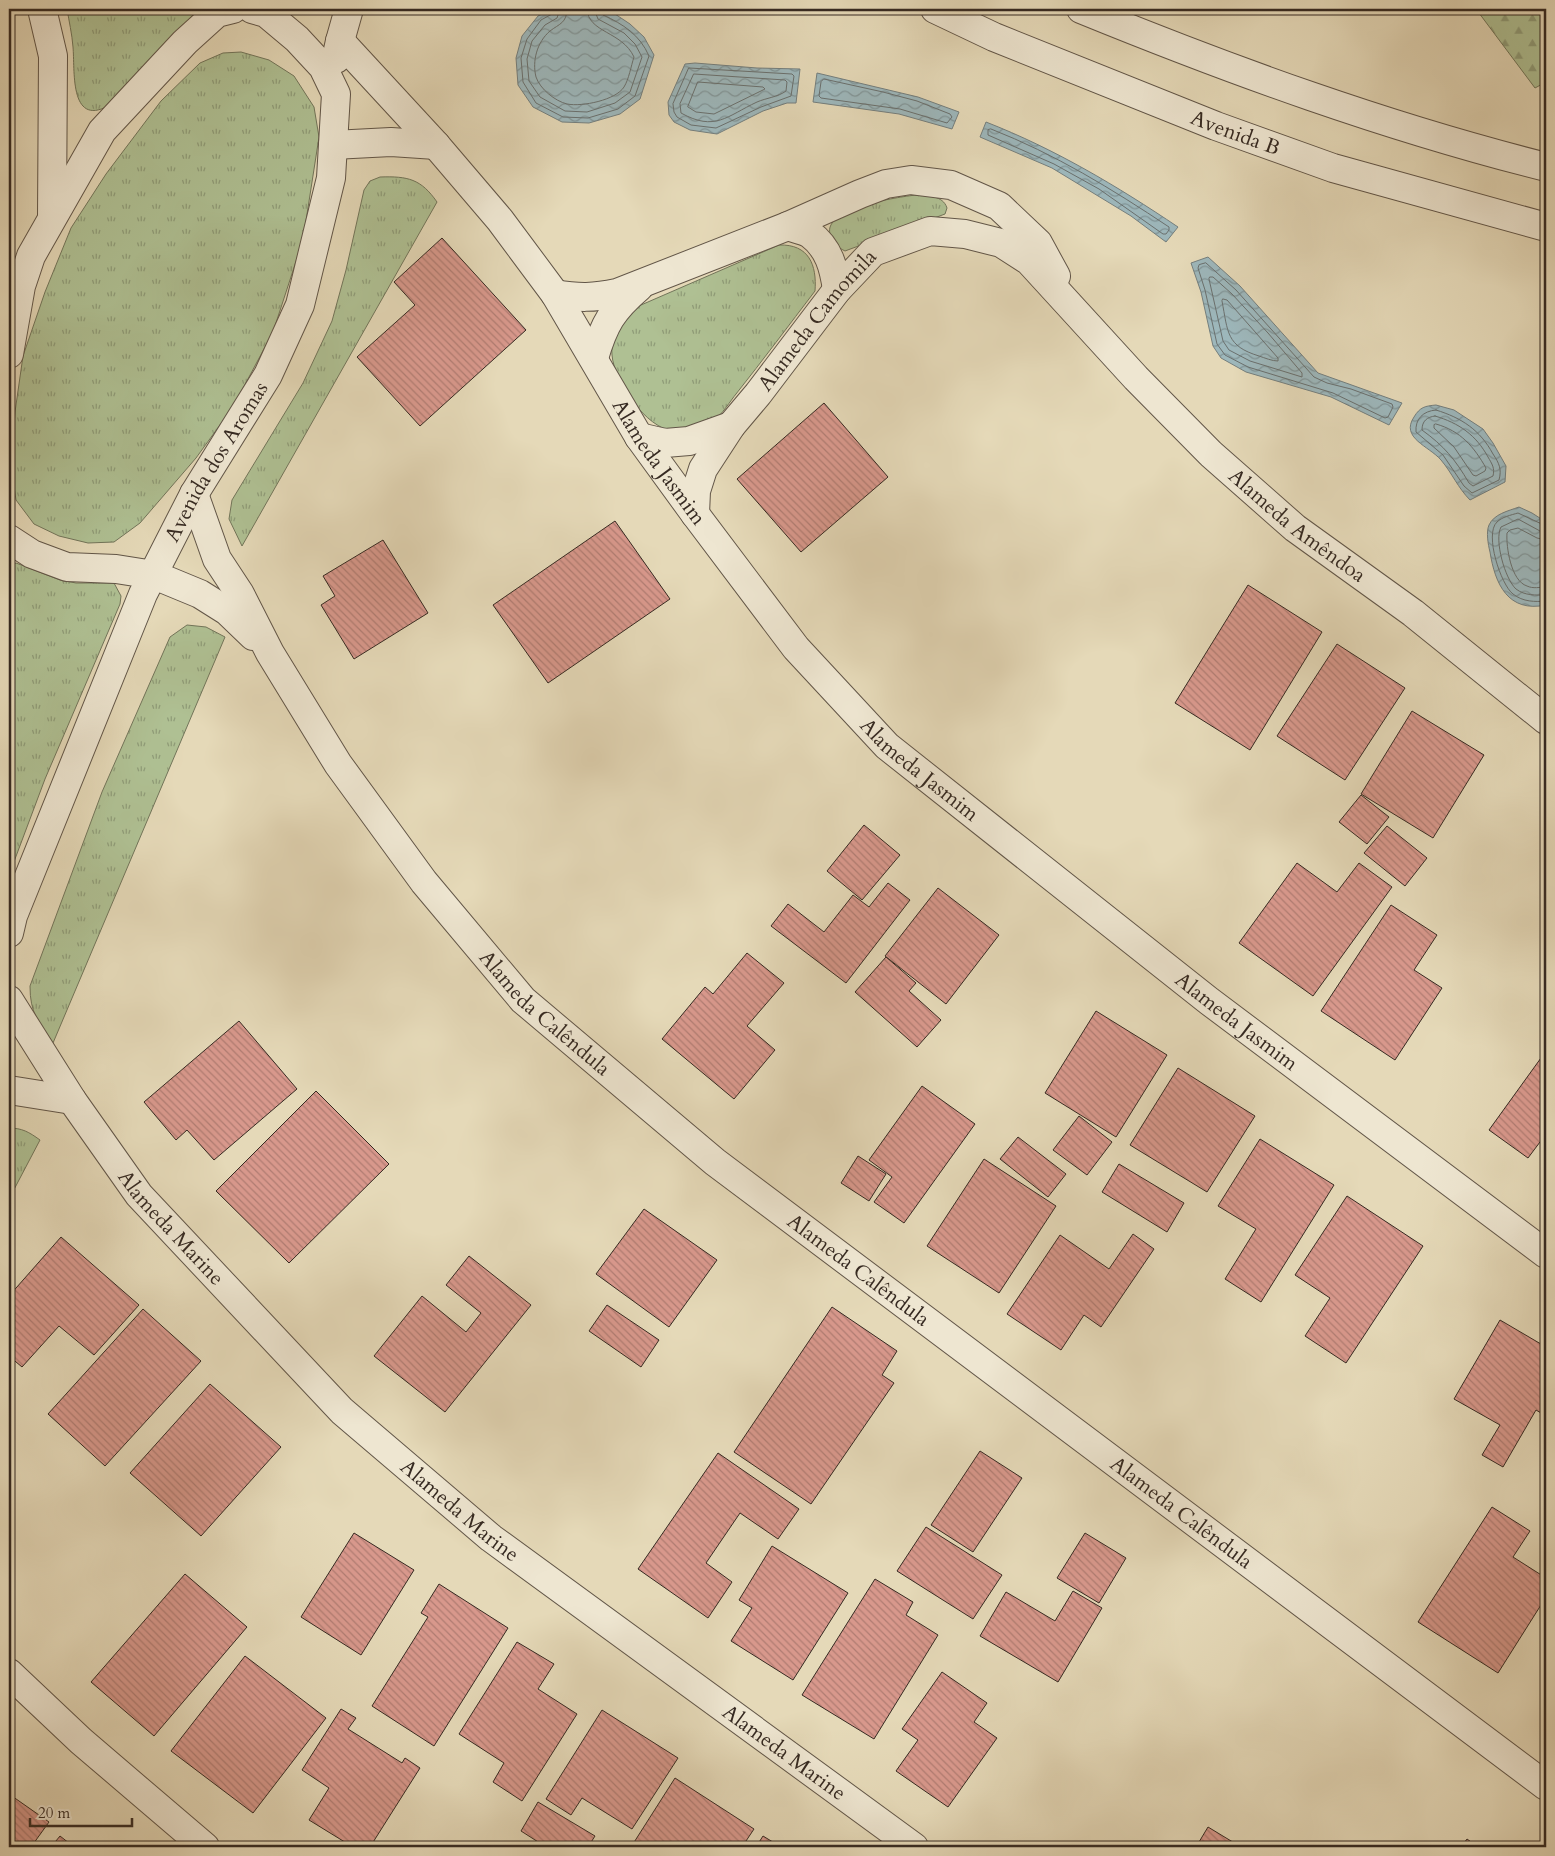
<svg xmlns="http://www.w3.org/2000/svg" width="1555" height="1856" viewBox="0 0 1555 1856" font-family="Cardo,serif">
<defs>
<pattern id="grass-tufts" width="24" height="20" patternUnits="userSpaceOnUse" patternTransform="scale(1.25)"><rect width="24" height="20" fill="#afc093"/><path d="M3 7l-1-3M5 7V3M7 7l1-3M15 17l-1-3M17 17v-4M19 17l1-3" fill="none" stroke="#8f9c78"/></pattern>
<pattern id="forest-firs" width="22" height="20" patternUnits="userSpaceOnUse" patternTransform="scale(1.25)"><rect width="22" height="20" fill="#afc093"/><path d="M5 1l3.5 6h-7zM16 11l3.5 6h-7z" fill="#8f9c78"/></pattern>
<pattern id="water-waves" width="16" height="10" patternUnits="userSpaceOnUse" patternTransform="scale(1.25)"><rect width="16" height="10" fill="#9db7bb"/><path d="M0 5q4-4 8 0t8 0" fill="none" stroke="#819598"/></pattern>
<pattern id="building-back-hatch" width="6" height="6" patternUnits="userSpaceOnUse" patternTransform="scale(1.25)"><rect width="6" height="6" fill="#d8988c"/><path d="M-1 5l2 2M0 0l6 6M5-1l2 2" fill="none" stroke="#b07c72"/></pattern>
</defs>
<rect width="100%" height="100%" fill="#e5d9b8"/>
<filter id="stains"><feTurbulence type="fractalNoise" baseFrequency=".004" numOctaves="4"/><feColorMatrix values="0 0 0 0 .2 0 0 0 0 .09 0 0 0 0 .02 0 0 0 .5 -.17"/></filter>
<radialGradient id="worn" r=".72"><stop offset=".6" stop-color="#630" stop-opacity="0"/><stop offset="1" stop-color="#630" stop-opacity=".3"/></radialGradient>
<g fill="url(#grass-tufts)" stroke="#72755a">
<path d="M67 9H199L108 106C69 127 75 69 73 47 72 34 69 21 67 9Z"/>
<polygon points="241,52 269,60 294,76 314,107 319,137 303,240 273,332 233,407 196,458 140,523 114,542 88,543 59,536 34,524 16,500 11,466 15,412 23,356 45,292 71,228 106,174 161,101 200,63 223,53"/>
<path d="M380 177C408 176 421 179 437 202L242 546 229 519 232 500 303 383 332 321 346 270 364 190 370 181Z"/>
<path d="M916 195C927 196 943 195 947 208L945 214 845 251C837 247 832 243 830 234 823 208 898 197 916 195Z"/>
<path d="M779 245C809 244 817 265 815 291 789 325 763 360 736 394 731 400 721 416 714 420 708 423 680 431 674 431 646 429 614 381 612 355 610 333 624 316 641 305Z"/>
<polygon points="16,563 60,580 76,583 114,583 121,596 120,604 45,779 9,875 9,566"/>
<path d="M187 625 206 627 225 637 53 1043C38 1021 30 1013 30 986L102 792 170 637Z"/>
<path d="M9 1128C22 1128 29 1132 40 1140L9 1199Z"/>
</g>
<polygon fill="url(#forest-firs)" stroke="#72755a" points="1476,9 1546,9 1546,82 1535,88"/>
<g fill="url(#water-waves)" stroke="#747f7e">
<polygon points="553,9 600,9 615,14 630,24 644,37 654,55 640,99 620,114 589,123 562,122 533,107 518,85 516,58 522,36 538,16"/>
<polygon points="695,63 757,68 800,69 796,103 787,103 763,111 717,134 690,130 674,122 669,115 668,102 685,64"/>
<polygon points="817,73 918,97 959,112 952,129 899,114 813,102"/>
<path d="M986 122C1055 149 1117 186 1178 227L1166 242 1131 216 1052 168 980 137Z"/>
<polygon points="1208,257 1240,286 1318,373 1402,403 1389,425 1331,397 1246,372 1221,358 1213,346 1201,292 1191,263"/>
<path d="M1436 405 1454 410 1483 429 1493 443 1506 466 1505 482 1470 500C1458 488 1452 473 1441 460 1429 446 1400 438 1414 417 1420 407 1425 406 1436 405Z"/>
<path d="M1519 507 1532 513 1546 522V605C1508 613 1495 584 1490 552 1488 544 1486 532 1489 525 1494 514 1508 511 1519 507Z"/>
</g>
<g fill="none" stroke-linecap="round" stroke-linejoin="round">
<g stroke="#6a706e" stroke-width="1">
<path d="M554 9 552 14 541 20 527 39 521 58 523 82 536 103 563 117 588 118 618 109 635 96 649 56C640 35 623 24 603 15L601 9"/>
<polyline points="560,9 557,18 545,25 532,41 527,59 529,81 540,97 565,111 587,112 615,103 630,92 642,57 635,44 624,33 598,19 594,9"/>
<path d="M567 9C567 23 559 24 550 31 537 42 532 61 536 77 540 89 555 101 567 104 582 107 616 100 624 87 629 79 631 66 634 57 622 31 588 33 587 9"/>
<polygon points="689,68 792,74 794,76 791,96 761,107 716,128 691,125 677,117 674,112 673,104"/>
<path d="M694 74 785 80 787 82 786 91C778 97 766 98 757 102 727 116 715 132 681 113L680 104Z"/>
<polygon points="824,79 883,92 917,101 950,114 952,117 947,123 900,109 821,98 819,96 821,82"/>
<polygon points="698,82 763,87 765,89 714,114 696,112 688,107"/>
<path d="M991 129C1055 154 1112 189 1169 227V230L1166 234H1163L1099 189 1054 164 988 135V130Z"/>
<polygon points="1206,263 1236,290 1314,377 1327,383 1351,389 1392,404 1393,407 1388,417 1385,418 1333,393 1248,367 1225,355 1217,344 1205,290 1198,268 1199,265"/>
<polygon points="1210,277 1213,277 1232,294 1268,333 1302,373 1302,377 1250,361 1229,350 1223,341 1209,279"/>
<path d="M1223 299 1227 300 1278 358V361C1272 361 1265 358 1259 356 1226 346 1228 332 1222 301Z"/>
<path d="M1436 410C1462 418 1480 430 1493 454 1499 463 1502 469 1499 480L1472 493 1464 486 1443 455 1416 432C1415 419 1423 411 1436 410Z"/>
<path d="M1435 416C1459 423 1476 435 1488 457 1492 464 1495 468 1493 476L1473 486 1469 483C1455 459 1444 446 1422 430 1422 421 1427 417 1435 416Z"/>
<path d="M1436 424C1461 431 1474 447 1486 468L1485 471 1476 476 1473 475 1454 447 1434 428V425Z"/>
<path d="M1546 526 1518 513C1511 515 1502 517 1497 522 1484 534 1501 585 1513 594 1523 602 1535 602 1546 601"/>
<path d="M1546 532 1540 531 1518 519 1501 527C1494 540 1505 579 1516 589 1525 596 1536 595 1546 595"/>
<path d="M1546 540 1537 538 1518 528 1510 530 1507 533C1506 547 1511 581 1527 586 1533 589 1540 587 1546 587"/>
</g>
</g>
<g fill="url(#building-back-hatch)" stroke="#362a22">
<polygon points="442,238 526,330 420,426 357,357 415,305 394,282"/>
<polygon points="824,403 888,477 801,552 737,479"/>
<polygon points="615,521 670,599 548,683 493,605"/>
<polygon points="383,540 428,613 354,659 321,605 335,596 323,576"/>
<polygon points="1248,585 1322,632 1250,750 1175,703"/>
<polygon points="1337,644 1405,688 1345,780 1277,736"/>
<polygon points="1412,711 1484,755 1433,838 1361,794"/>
<polygon points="1361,795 1389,817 1367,844 1339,822"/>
<polygon points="864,825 900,855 862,900 827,871"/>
<polygon points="1387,826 1427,858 1405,886 1364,853"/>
<polygon points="1297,863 1337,892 1359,863 1392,887 1313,996 1239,943"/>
<polygon points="888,883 910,900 846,983 771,926 788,904 824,932 853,895 869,907"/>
<polygon points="938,888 999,935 946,1004 885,956"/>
<polygon points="1391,905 1437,935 1414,970 1442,988 1395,1060 1321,1011"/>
<polygon points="747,953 784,983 747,1026 775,1050 734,1099 662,1039 705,987 713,994"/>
<polygon points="886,957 916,983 909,991 941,1020 917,1047 855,992"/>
<polygon points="1096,1011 1167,1055 1116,1137 1045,1093"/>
<polygon points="239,1021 297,1089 214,1160 187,1130 176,1140 144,1102"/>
<polygon points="1546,1051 1546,1146 1540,1142 1528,1158 1489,1130"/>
<polygon points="1178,1068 1255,1116 1207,1192 1130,1145"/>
<polygon points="922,1086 975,1124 904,1223 874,1202 892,1177 869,1160"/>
<polygon points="316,1091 389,1164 289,1263 216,1191"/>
<polygon points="1079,1116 1112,1142 1087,1175 1053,1150"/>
<polygon points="1018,1137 1066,1174 1048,1197 1000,1159"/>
<polygon points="1260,1139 1334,1185 1261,1302 1225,1279 1256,1229 1218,1206"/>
<polygon points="858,1156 886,1174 869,1201 841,1183"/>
<polygon points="984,1159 1056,1206 999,1293 927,1246"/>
<polygon points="1119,1164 1184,1203 1167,1232 1102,1192"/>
<polygon points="1347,1196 1423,1246 1346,1363 1305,1336 1330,1298 1295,1275"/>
<polygon points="644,1209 717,1260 669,1327 596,1274"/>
<polygon points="1133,1234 1154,1249 1101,1327 1084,1315 1061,1350 1007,1314 1060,1235 1109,1269"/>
<polygon points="61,1237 139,1305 94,1355 59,1326 22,1367 9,1356 9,1296"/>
<polygon points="469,1256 531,1305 445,1412 374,1356 422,1296 466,1332 481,1313 446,1285"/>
<polygon points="607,1305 659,1340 641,1367 589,1331"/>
<polygon points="832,1307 897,1351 882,1375 894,1383 811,1504 734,1452"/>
<polygon points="143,1309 201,1361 105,1466 48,1414"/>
<polygon points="1500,1320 1546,1347 1546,1416 1536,1410 1503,1467 1482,1455 1500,1425 1454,1399"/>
<polygon points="210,1384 281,1447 201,1536 130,1473"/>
<polygon points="980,1451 1022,1478 973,1552 931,1525"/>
<polygon points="718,1453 799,1509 778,1539 740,1513 706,1563 732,1582 708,1618 638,1569"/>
<polygon points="1492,1507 1530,1531 1513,1557 1546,1578 1546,1597 1498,1673 1418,1622"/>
<polygon points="926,1527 1002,1575 973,1619 897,1571"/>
<polygon points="354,1533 414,1570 361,1655 301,1617"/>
<polygon points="1085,1533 1126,1558 1099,1603 1057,1578"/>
<polygon points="772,1546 848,1593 793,1680 731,1641 752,1608 739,1600"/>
<polygon points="185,1574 247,1627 154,1736 91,1682"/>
<polygon points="875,1579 913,1602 906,1615 938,1635 874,1739 802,1695"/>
<polygon points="439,1584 508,1628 434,1746 372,1706 428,1617 421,1613"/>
<polygon points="1073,1591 1102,1608 1058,1682 980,1636 1006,1592 1055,1621"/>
<polygon points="517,1642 554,1664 538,1689 577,1714 522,1801 493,1782 504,1763 459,1734"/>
<polygon points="245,1656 326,1718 253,1813 171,1751"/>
<polygon points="942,1672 987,1703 974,1722 997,1738 948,1807 896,1771 918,1740 902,1729"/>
<polygon points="341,1709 356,1718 348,1729 402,1763 405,1758 420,1768 370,1847 345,1847 348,1844 309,1820 329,1788 302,1770"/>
<polygon points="602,1710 678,1758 632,1829 582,1798 571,1815 546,1799"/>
<polygon points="675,1778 754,1829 742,1847 631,1847"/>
<polygon points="9,1794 49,1822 31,1847 9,1847"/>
<polygon points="538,1802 595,1836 588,1847 546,1847 521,1831"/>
<polygon points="1208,1827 1241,1847 1196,1847"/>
<polygon points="60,1836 74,1847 51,1847"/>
<polygon points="763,1836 781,1847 756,1847"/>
<polygon points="1467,1839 1478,1847 1461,1847"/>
</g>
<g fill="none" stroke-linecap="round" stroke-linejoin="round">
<defs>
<g id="minor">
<polyline points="42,9 53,56 52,216"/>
<path id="s1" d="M935 9 994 37 1216 126 1333 168 1546 227"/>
<path d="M1081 9C1233 71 1387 127 1546 167"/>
<path id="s2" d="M340 41 436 145 500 220 555 294 639 437 695 514 796 648 887 746 1209 1001 1546 1254"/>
<polyline points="336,59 340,41 349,9"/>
<polyline points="333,145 391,142 436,145"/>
<path d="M788 226C795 229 804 230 810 234 829 248 834 268 837 290"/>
<path d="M555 294C578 298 594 298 617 293L788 226 860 194 886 184 911 180 951 185 999 206 1038 243 1056 276"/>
<polyline points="9,354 21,286 31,256 102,131 185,42 217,13 233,9"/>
<path d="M594 358C604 324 612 310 639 287"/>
<polyline points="639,437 665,443 689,441 731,426"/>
<path id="s3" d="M194 494 217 559 240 594 270 653 338 764 424 882 523 1000 715 1162 1546 1786"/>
<path id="s4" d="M695 514 696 491 703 469 731 426 758 394 837 290 873 252 930 231 965 234 1001 243 1029 261 1136 378 1211 454 1295 528 1413 613 1546 720"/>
<polyline points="9,539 32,554 67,567 116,569 154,575 200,594 227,611 253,636"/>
<path id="s5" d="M9 933 13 916 143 594 194 494 268 375 300 305 331 178 336 94 323 67 297 39 266 13 252 9"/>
<path id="s6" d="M9 1000 72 1100 139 1195 342 1411 491 1538 914 1847"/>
<polyline points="9,1090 72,1100"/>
<polyline points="9,1673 81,1741 205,1847"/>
</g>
</defs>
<use href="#minor" stroke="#625648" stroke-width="30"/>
<use href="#minor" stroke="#eee6d1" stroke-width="28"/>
</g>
<g text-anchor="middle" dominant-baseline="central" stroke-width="4.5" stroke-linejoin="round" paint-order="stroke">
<g font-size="21" fill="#362a22" stroke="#eee6d1">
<text stroke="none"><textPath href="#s1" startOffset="325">Avenida B</textPath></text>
<text stroke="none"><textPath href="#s4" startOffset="234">Alameda Camomila</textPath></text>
<text stroke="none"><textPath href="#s2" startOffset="530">Alameda Jasmim</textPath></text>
<text stroke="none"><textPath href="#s5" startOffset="516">Avenida dos Aromas</textPath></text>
<text stroke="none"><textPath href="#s4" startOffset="866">Alameda Amêndoa</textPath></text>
<text stroke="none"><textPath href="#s2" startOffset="935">Alameda Jasmim</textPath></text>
<text stroke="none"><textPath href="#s3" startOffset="632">Alameda Calêndula</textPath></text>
<text stroke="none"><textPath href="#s2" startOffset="1340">Alameda Jasmim</textPath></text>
<text stroke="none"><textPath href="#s6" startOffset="280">Alameda Marine</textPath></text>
<text stroke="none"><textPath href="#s3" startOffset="1038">Alameda Calêndula</textPath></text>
<text stroke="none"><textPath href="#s6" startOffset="685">Alameda Marine</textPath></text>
<text stroke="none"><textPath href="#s3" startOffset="1442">Alameda Calêndula</textPath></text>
<text stroke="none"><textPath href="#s6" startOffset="1090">Alameda Marine</textPath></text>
</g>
</g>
<rect width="1555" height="1856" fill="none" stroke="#e5d9b8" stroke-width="30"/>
<rect x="10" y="10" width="1535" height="1836" fill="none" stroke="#362a22" stroke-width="2.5"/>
<rect x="15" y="15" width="1525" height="1826" fill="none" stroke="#362a22"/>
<path d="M30 1818v8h102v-8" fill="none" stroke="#362a22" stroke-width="2.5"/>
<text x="38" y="1818" font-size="15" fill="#362a22" stroke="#eee6d1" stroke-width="4" paint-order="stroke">20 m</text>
<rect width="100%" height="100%" filter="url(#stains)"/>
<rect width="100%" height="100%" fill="url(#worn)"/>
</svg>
